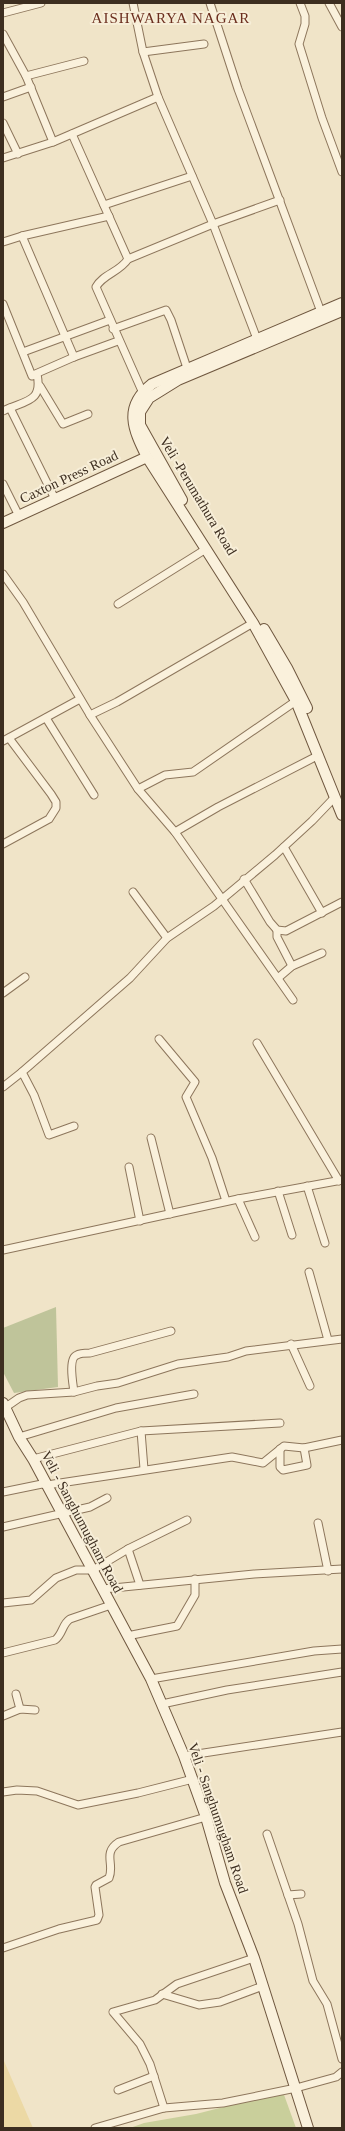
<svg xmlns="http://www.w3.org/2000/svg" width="345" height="2131" viewBox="0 0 345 2131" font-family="'Times New Roman',serif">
<rect width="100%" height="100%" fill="#f0e4c8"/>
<polygon fill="#c9cf9b" points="283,2092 296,2128 130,2128 144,2123 196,2114"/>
<polygon fill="#ecd9a5" points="3,2058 4,2061 33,2128 3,2128"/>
<polygon fill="#bfc49a" points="56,1307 58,1387 14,1393 3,1372 3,1328"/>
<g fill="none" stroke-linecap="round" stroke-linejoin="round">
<defs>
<g id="street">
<polyline points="133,3 143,52 158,97 213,224 257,339"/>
<polyline points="210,3 238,89 321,312"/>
<polyline points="300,3 305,16 305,24 299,44 322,118 342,172"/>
<polyline points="329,3 342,27"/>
<polyline points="3,13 41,3"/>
<polyline points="3,34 26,76 53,142 158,97"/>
<polyline points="143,52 204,44"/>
<polyline points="26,76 84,61"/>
<polyline points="3,97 31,87"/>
<polyline points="3,123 18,154"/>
<path d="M72 134 128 259C120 272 103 274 96 287L142 391"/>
<polyline points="3,158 53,142"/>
<polyline points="104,205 192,176"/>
<polyline points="22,236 74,357"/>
<polyline points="3,242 22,236 109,216"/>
<polyline points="128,259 213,224 280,200"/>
<path d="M3 304 32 376 37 374C43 403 25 400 3 411"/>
<polyline points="113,329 166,310 171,320 187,368"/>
<polyline points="23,352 110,320"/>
<polyline points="33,375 74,357 118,341"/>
<polyline points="40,386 63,424 88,414"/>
<polyline points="10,408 55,499"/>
<polyline points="3,484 19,516"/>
<polyline points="3,574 23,602 90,715 117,702 253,623"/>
<polyline points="118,604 206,549"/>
<polyline points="90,715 138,789 175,832 293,1000"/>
<polyline points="46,718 94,795"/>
<polyline points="3,741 80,699"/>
<polyline points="138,789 165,775 193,772 296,701"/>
<polyline points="175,832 218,807 319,755"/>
<polyline points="3,844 49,819 56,808 56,802 51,794 9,738"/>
<polyline points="284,847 322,913"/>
<polyline points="244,879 270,922 277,930 286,931 342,902"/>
<polyline points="133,892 167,938"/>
<polyline points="277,930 277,937 292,966"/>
<polyline points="278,978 292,966 322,953"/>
<polyline points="3,993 25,977"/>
<polyline points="159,1039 195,1082 186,1097 212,1158 226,1201"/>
<polyline points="257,1043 339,1181"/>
<polyline points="3,1087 22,1072"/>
<polyline points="74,1126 49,1135 34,1095 22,1072 130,978 167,938 214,906 275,855 312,821 335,797"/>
<polyline points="151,1138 170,1214"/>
<polyline points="129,1167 140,1221"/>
<polyline points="307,1186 325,1243"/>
<polyline points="278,1191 292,1235"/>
<polyline points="238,1199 255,1237"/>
<polyline points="3,1250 238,1199 342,1180"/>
<polyline points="309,1272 328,1340"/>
<polyline points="291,1344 310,1386"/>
<path d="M74 1392C73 1384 68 1358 77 1355 80 1353 86 1353 90 1353L171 1331"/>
<polyline points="6,1407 19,1398 27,1395 74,1392 97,1386 118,1383 178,1364 228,1357 246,1351 342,1339"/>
<polyline points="141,1431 144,1469"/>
<polyline points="19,1437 116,1408 194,1394"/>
<polyline points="280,1449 280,1467 283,1470 307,1465 304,1448"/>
<polyline points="33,1459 141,1431 280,1423"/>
<polyline points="3,1492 42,1484 47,1485 232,1457 263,1463 284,1446 304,1448 342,1440"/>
<polyline points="318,1523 328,1571"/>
<polyline points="3,1527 90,1507 107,1498"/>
<polyline points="128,1549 140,1585"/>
<polyline points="103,1589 254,1574 342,1569"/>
<polyline points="3,1603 31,1600 56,1578 76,1570 93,1570 128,1549 187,1520"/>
<polyline points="127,1636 177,1626 195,1595 195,1579"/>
<path d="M3 1653 55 1640C63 1634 62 1624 70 1619L111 1605"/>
<polyline points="151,1679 314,1651 342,1649"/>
<polyline points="16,1694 20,1709"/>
<polyline points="162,1704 227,1690 342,1672"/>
<polyline points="3,1716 20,1709 35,1710"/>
<polyline points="184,1756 342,1732"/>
<polyline points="3,1792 17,1790 37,1791 78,1805 138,1793 193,1779"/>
<polyline points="267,1834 298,1924 313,1981 327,2004 342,2059"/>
<polyline points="288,1895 301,1894"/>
<path d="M3 1948 59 1929 97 1920 99 1915 95 1887 96 1885 109 1878C115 1864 102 1853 119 1842L206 1817"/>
<polyline points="162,1994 199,2005 220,2002 263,1986"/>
<polyline points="118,2090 154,2076"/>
<polyline points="164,2108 150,2064 140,2044 113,2012 155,2000 177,1984 254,1958"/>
<polyline points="95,2128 164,2108 223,2103 296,2088 336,2077 342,2072"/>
</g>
<g id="secondary">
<path d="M342 303 152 384C123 407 133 429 147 457L253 623 296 701 342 815"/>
<polyline points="182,500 140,425 140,412 149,398 178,380 342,311"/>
<polyline points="3,523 147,457"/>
<polyline points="264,629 287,668 307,708"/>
<polyline points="3,1403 19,1437 33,1459 151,1679 184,1756 206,1817 225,1883 254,1958 308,2128"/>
</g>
</defs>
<use href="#street" stroke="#8d765c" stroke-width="9"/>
<use href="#secondary" stroke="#6f573f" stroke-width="12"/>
<use href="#street" stroke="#faf1dc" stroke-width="7"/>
<use href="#secondary" stroke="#faf1dc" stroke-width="10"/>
</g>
<g text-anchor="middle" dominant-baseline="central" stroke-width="4" stroke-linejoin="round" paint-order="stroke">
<g font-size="14" fill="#3d2e20" stroke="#f7eed8">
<text transform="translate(69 477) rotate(-25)">Caxton Press Road</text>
<text transform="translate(198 496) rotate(59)">Veli -Perumathura Road</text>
<text transform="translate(82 1522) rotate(62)">Veli - Sanghumugham Road</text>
<text transform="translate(218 1818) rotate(71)">Veli - Sanghumugham Road</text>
</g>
<g font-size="15" letter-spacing="1" fill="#6b2e1e" stroke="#f7eed8">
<text x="171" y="18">AISHWARYA NAGAR</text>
</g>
</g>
<rect width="345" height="2131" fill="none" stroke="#3d2e20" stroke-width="8"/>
</svg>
